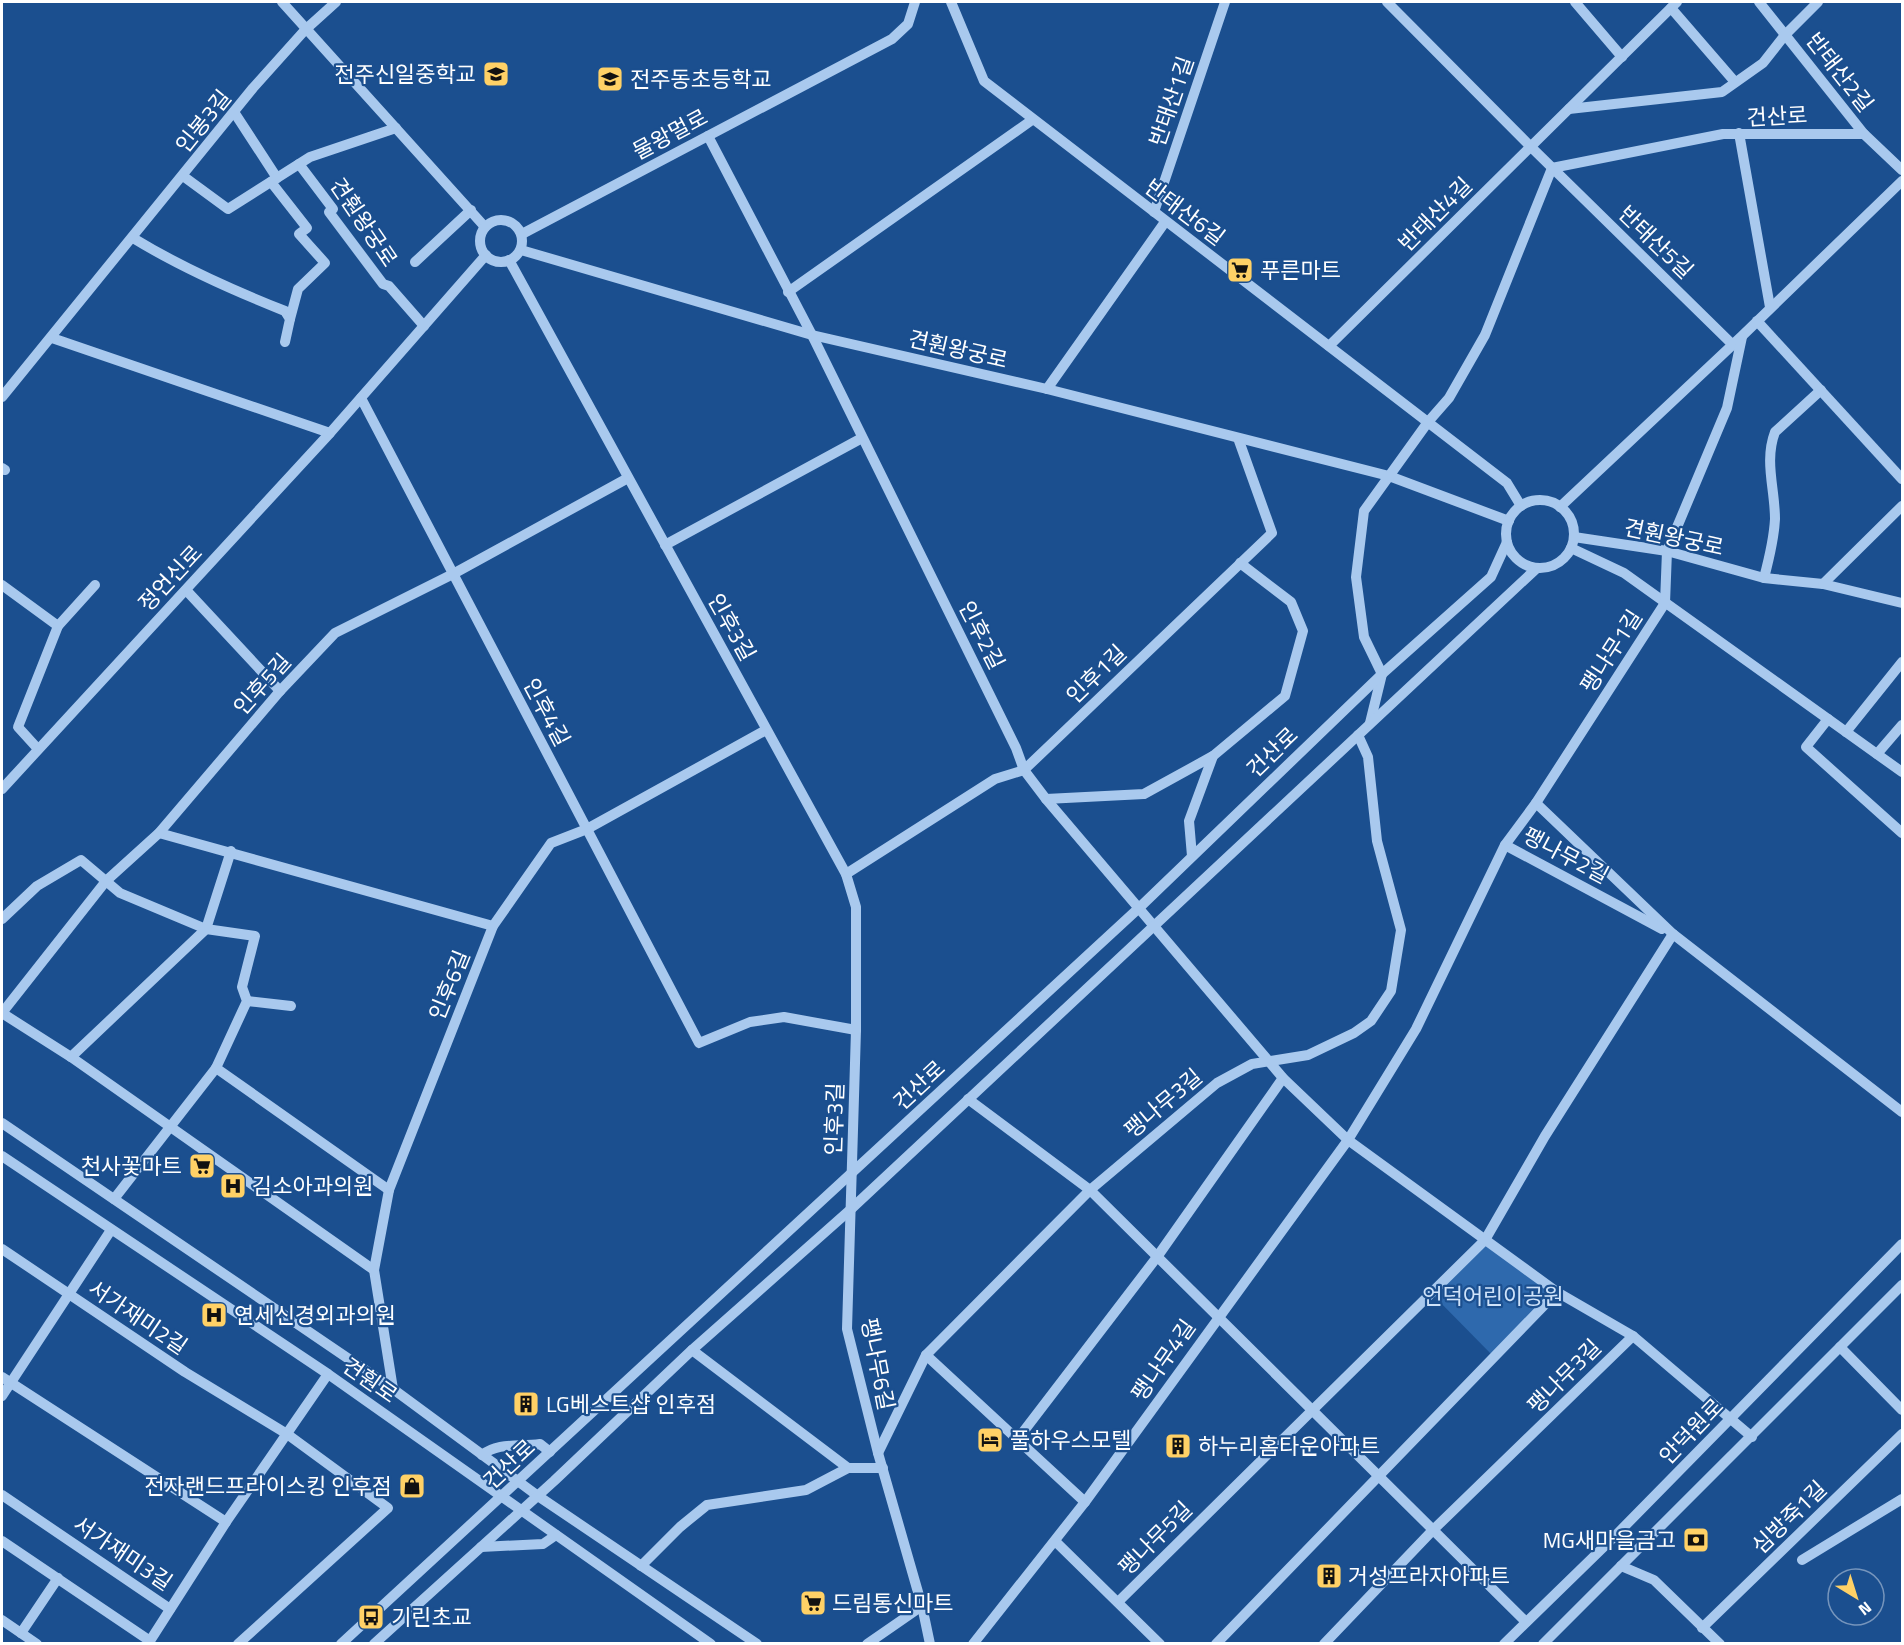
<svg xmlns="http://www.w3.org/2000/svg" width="1904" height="1645" viewBox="0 0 1904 1645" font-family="'Titillium Web','Noto Sans KR',sans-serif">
<rect width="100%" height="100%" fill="#1b4f8f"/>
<polygon fill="#2e69ad" points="1488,1242 1557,1292 1494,1357 1431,1293"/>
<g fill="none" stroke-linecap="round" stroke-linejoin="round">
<g stroke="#a9c9ee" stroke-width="10">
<polyline points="282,2 485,227"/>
<polyline points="951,2 984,81 1507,483 1521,506"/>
<polyline points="1387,2 1531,147 1733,345"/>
<polyline points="1575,2 1622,57"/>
<polyline points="1759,2 1864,134 1902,170"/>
<polyline points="1671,8 1735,82"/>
<polyline points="1569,109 1722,92 1763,63 1785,35 1818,2"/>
<polyline points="234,112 277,178"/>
<polyline points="1739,133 1770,307"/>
<polyline points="708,136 812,335 1016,748 1024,770 1046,799 1283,1078 1348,1140 1557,1292 1633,1336 1752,1437"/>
<polyline points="299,164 333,209 329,212 383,284 389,286 424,326"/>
<polyline points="183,176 228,209 310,157 396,128"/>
<polyline points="271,182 307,228 299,234 325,263 298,289 290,319"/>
<polyline points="1154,212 1225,2"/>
<circle cx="501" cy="241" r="21"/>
<polyline points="522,234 892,39 908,24 915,2"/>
<path d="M133 238C182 268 232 290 285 311L290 319 285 342"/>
<polyline points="521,250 812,335 1047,389 1389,476 1509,521"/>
<polyline points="509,260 846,874 856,907 856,1030 847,1329 878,1453 922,1606 930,1644"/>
<polyline points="415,262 471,210"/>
<polyline points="788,292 1032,120"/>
<polyline points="1757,321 1902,479"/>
<polyline points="52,338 330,433"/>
<polyline points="1329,346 1677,2"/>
<polyline points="1047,389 1165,222"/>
<polyline points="2,397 253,88 305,30 336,2"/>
<polyline points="361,398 699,1043 750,1022 784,1017 856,1030"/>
<polyline points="2,468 5,470"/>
<circle cx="1540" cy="534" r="34"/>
<polyline points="1560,507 1742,336 1902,181"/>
<polyline points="1574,537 1667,551 1764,578 1823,584 1902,603"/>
<polyline points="665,545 862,438"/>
<polyline points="1571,548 1624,573 1902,772"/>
<path d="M1764 578C1769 559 1774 539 1775 519 1775 489 1764 461 1775 432L1821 390"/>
<polyline points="1823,584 1902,506"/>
<polyline points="2,585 58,626"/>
<polyline points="186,590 280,691"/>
<polyline points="1665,603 1667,551 1727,408 1742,337"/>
<polyline points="1828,719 1806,747 1902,833"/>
<polyline points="1370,723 1382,674 1364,637 1356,577 1364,511 1428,422 1449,398 1485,335 1552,168 1723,134 1864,134"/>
<polyline points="1846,732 1902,662"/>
<polyline points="38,749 18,727 58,626 95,585"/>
<polyline points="1877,754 1902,725"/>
<polyline points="2,789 330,433 486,255"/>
<polyline points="1046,799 1144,794 1213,756"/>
<polyline points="1536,803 1673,934 1902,1112"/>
<polyline points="159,833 493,926"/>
<polyline points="1505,845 1662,929"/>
<polyline points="1192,856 1189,821 1213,756 1285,696 1303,631 1291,602 1240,563"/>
<polyline points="846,874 995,779 1024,770 1272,533 1238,438"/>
<polyline points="2,919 37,886 81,860 120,893 206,929 255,936 242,987 247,1001 216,1068 114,1199"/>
<polyline points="247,1001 291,1006"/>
<polyline points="2,1013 106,881 159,833 280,691 335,633 453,574 628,478"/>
<polyline points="2,1013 71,1057 374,1270"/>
<polyline points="71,1057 206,929 231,851"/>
<polyline points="216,1068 389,1190"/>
<polyline points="968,1099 1090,1190 1526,1622"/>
<polyline points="2,1123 393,1389 538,1496 757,1644"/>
<polyline points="2,1156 328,1374 711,1644"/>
<polyline points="2,1249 185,1372 287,1434 388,1508 238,1644"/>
<polyline points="1840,1347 1902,1410"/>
<polyline points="692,1350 848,1468 883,1468"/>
<polyline points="926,1355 1085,1502"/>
<polyline points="2,1377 226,1522"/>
<polyline points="393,1389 374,1270 389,1190 493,926 551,843 587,829 766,730"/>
<polyline points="2,1396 111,1230"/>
<polyline points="1017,1440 1157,1257 1283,1078"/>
<polyline points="878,1453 926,1355 1090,1190 1217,1083 1252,1064 1308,1055 1354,1033 1371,1021 1391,991 1401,930 1377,841 1368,757 1358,735"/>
<path d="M482 1455C498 1442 519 1447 540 1444L550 1452"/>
<polyline points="2,1495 170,1609"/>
<polyline points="2,1541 150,1641"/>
<polyline points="1055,1541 1160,1644"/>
<polyline points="481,1547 543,1544 556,1535"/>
<polyline points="1802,1560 1902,1499"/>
<polyline points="641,1566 680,1527 707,1505 806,1490 848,1468"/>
<polyline points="1621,1566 1654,1580 1720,1644"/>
<polyline points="1118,1602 1485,1240 1545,1136 1673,934"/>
<polyline points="2,1620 37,1644"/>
<polyline points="1702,1628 1902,1434"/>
<polyline points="21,1633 58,1578"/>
<polyline points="148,1644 226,1522 328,1374"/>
<polyline points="341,1644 1140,907 1382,674 1491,577 1507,542"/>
<polyline points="374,1644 554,1481 692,1350 850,1210 1537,568"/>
<polyline points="867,1644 922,1606"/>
<polyline points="973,1644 1085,1502 1348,1140 1416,1029 1505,845 1536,803 1665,603"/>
<polyline points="1216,1644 1557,1292"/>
<polyline points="1324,1644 1432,1531 1633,1336"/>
<polyline points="1504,1644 1618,1533 1902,1244"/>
<polyline points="1543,1644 1902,1285"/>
</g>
</g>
<defs>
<symbol id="school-square" viewBox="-11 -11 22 22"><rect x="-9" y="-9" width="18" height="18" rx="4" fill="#ffd166" stroke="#1b4f8f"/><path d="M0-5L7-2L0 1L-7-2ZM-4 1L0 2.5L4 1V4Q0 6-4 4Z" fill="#111"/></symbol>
<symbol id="supermarket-square" viewBox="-11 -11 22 22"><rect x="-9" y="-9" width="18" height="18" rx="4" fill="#ffd166" stroke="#1b4f8f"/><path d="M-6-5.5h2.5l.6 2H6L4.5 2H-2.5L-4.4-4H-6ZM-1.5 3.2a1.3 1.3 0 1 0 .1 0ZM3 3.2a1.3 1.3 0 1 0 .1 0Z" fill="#111"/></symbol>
<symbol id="hospital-square" viewBox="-11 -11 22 22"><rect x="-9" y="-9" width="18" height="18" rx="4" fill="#ffd166" stroke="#1b4f8f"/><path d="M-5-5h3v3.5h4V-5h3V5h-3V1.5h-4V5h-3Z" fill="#111"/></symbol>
<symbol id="building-square" viewBox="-11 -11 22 22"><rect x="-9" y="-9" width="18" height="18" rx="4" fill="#ffd166" stroke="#1b4f8f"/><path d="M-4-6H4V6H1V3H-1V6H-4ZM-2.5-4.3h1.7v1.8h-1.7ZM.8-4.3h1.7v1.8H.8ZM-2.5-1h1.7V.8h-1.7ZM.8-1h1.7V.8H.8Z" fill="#111"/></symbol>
<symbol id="hotel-square" viewBox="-11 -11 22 22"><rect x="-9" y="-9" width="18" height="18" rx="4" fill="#ffd166" stroke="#1b4f8f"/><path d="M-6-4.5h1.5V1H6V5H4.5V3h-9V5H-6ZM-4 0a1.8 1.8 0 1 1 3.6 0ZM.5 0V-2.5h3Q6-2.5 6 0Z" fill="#111"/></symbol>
<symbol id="shop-square" viewBox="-11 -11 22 22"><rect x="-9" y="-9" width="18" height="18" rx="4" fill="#ffd166" stroke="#1b4f8f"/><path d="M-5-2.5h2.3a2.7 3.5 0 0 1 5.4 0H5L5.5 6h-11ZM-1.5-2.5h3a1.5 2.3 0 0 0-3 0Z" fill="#111"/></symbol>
<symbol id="bank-square" viewBox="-11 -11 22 22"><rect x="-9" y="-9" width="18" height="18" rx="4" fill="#ffd166" stroke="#1b4f8f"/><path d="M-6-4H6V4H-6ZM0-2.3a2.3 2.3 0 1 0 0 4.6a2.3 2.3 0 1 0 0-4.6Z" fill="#111"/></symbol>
<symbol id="bus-square" viewBox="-11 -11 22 22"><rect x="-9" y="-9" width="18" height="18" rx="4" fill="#ffd166" stroke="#1b4f8f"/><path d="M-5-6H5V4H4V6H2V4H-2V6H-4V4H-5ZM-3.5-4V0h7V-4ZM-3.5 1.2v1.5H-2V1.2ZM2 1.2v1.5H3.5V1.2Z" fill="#111"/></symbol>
</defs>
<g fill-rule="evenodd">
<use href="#school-square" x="481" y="59" width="30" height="30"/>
<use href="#school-square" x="595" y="64" width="30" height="30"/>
<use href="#supermarket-square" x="1225" y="255" width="30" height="30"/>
<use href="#supermarket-square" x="187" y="1151" width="30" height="30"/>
<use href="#hospital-square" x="218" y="1171" width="30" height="30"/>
<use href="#hospital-square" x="199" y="1300" width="30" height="30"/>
<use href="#building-square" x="511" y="1389" width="30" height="30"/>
<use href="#hotel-square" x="975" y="1425" width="30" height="30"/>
<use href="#building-square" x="1163" y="1431" width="30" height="30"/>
<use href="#shop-square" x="397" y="1471" width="30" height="30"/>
<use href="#bank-square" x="1681" y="1525" width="30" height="30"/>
<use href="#building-square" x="1314" y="1561" width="30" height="30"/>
<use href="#supermarket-square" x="798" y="1588" width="30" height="30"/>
<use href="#bus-square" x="356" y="1602" width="30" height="30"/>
</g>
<g text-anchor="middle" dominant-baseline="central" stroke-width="4.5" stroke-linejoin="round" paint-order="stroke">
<g font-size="22" fill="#fff" stroke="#1b4f8f">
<text transform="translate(1840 72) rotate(52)">반태산2길</text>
<text transform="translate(1171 101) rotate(-71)">반태산1길</text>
<text transform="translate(1777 116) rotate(-3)">건산로</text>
<text transform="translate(203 121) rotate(-51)">인봉3길</text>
<text transform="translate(670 134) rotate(-28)">물왕멀로</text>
<text transform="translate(1185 212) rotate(37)">반태산6길</text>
<text transform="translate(1435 214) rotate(-45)">반태산4길</text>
<text transform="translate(364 222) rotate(56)">견훤왕궁로</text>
<text transform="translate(1656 242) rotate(44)">반태산5길</text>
<text transform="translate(958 349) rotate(13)">견훤왕궁로</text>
<text transform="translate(1674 537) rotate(12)">견훤왕궁로</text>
<text transform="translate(170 578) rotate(-47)">정언신로</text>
<text transform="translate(732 627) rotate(61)">인후3길</text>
<text transform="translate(982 635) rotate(63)">인후2길</text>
<text transform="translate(1611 651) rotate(-57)">팽나무1길</text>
<text transform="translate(1096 674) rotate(-44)">인후1길</text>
<text transform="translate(262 684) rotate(-48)">인후5길</text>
<text transform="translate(547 712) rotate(62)">인후4길</text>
<text transform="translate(1272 752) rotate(-44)">건산로</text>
<text transform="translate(1566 855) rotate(28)">팽나무2길</text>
<text transform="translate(449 985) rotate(-68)">인후6길</text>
<text transform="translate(919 1085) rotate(-43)">건산로</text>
<text transform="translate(1163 1103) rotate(-40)">팽나무3길</text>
<text transform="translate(834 1119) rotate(-88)">인후3길</text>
<text transform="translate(138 1317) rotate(34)">서가재미2길</text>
<text transform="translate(1163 1360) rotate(-55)">팽나무4길</text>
<text transform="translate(878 1364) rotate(79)">팽나무6길</text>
<text transform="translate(1564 1376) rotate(-45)">팽나무3길</text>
<text transform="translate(370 1380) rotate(35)">견훤로</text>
<text transform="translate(1691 1431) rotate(-46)">안덕원로</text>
<text transform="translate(509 1464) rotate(-43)">건산로</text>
<text transform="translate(1789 1517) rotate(-44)">심방죽1길</text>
<text transform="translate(1155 1538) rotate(-45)">팽나무5길</text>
<text transform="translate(123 1553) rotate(34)">서가재미3길</text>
</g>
<g font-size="22" fill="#fff" stroke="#1b4f8f" text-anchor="start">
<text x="476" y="74" text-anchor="end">전주신일중학교</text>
<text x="630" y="79">전주동초등학교</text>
<text x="1260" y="270">푸른마트</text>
<text x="182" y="1166" text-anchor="end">천사꽃마트</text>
<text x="252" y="1186">김소아과의원</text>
<text x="234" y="1315">연세신경외과의원</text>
<text x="546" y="1404">LG베스트샵 인후점</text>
<text x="1010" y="1440">풀하우스모텔</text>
<text x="1198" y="1446">하누리홈타운아파트</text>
<text x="392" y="1486" text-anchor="end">전자랜드프라이스킹 인후점</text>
<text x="1676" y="1540" text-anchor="end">MG새마을금고</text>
<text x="1348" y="1576">거성프라자아파트</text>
<text x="832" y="1603">드림통신마트</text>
<text x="391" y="1617">기린초교</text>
</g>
<g font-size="22" fill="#cfe3fa" stroke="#1b4f8f">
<text x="1493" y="1296">언덕어린이공원</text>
</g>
</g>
<rect width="1904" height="1645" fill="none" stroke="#ffffff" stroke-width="6"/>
<g transform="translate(1856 1597) rotate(142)"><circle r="28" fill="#1b4f8f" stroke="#7695bc" stroke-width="1.5"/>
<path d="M0-4.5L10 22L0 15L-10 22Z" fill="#ffd166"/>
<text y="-9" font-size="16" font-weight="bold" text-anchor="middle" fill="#ffffff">N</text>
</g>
</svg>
